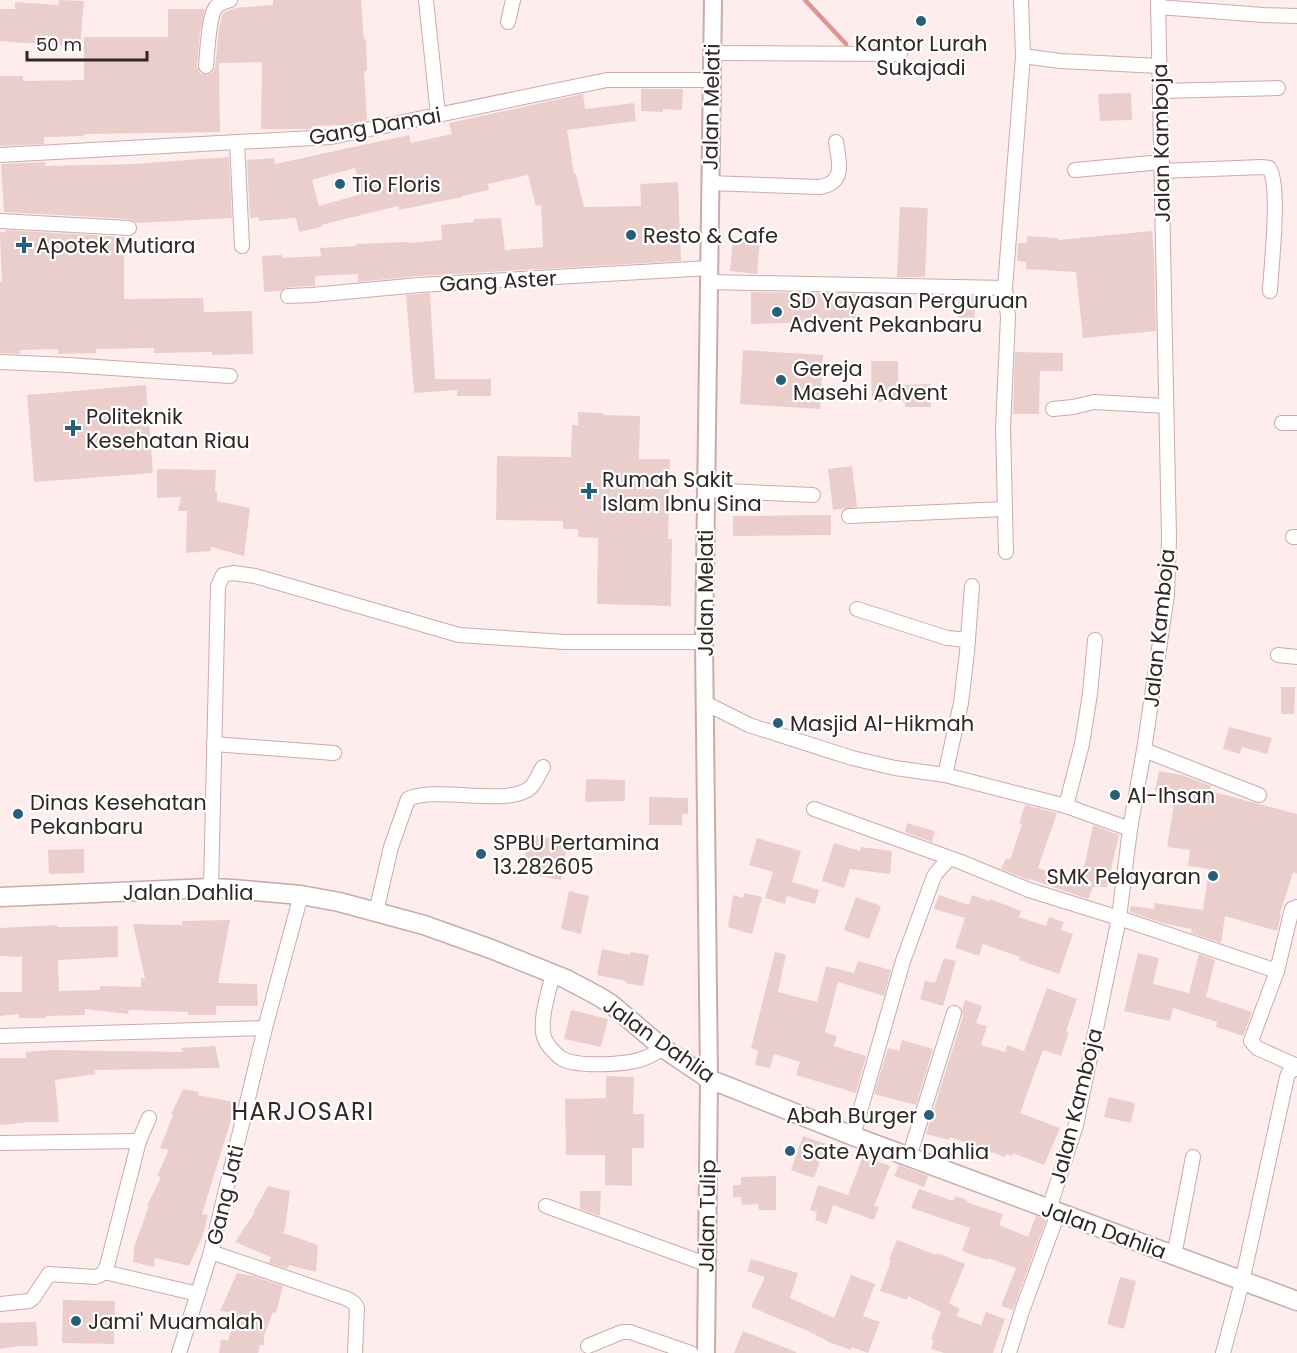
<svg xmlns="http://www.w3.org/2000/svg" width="1297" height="1353" viewBox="0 0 1297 1353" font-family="Poppins,sans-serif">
<rect width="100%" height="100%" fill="#feedec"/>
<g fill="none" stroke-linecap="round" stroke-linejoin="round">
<polyline stroke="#de9592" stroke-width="4.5" points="805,0 846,44"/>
</g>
<g fill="#eacecc" fill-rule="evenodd">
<polygon points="59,0 84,1 80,47 0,41 0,9 15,9 15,2 58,5"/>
<polygon points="273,0 361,0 364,40 366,39 367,71 364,71 367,120 346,125 312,126 312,129 261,129 262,62 219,63 220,132 84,134 84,136 44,137 44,144 0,146 0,76 23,76 23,81 84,80 84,37 168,37 168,9 205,9 200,34 197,66 198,70 201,74 209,74 213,72 215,67 219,28 223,13 235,8 273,5"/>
<polygon points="641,89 683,89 682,110 663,109 663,112 641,111"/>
<polygon points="1131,93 1132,120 1100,121 1098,94"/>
<path d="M583 94 585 109 634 103 636 121 567 130 574 174H576L584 207 641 206 640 184 678 182 681 261 418 276 358 282V274L315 276V286L288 287 280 291 264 292 262 256 282 255V258L321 256 320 248 356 246V244L407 242 408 243 442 240 441 225 474 222V219L501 218 505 250 543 247 541 205 536 206 528 175 488 184 489 190 462 196V197L399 210 398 206 321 225 322 227 299 232 296 218 259 221 258 217 250 218 247 160 274 158 275 164 409 135 411 143 452 134 449 123ZM355 168 361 194 319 206 312 180Z"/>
<polygon points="229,157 232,218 137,223 129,219 4,212 1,164 45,162 45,166 134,164"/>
<polygon points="900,207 928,208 925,277 897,277"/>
<polygon points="6,230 124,237 124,299 203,298 204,312 252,311 253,354 212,355 212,352 154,353 154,348 96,349 96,353 58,354 58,349 20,350 20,354 0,353 0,282 2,281 0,232 6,232"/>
<polygon points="1152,231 1154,254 1156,331 1083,338 1076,272 1026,269 1026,262 1017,261 1018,243 1027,243 1027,236 1058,238 1058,240"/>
<polygon points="733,240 760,242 757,274 730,271"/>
<polygon points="751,292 857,294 856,321 751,324"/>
<polygon points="430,293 435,379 491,379 491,396 457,396 457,390 414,393 406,295"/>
<polygon points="959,296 976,296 974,325 957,323"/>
<polygon points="743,350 823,355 820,409 740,404"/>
<polygon points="1015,352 1063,353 1063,371 1040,371 1039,414 1013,414"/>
<polygon points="871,361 898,361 898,385 930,384 931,407 905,407 905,402 872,402"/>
<polygon points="146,385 153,473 34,482 27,395"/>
<polygon points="578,412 603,413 603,415 640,416 639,459 670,459 668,539 672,539 671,606 597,604 598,538 578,537 578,529 563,529 563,521 496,520 497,456 571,457 572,425 578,425"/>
<polygon points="852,466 857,507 833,510 828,469"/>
<polygon points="157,469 216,470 215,492 217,492 217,501 250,508 244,556 211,547 211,551 186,553 187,511 178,511 181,497 157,498"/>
<polygon points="831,515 831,535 733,536 733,516"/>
<polygon points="1281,687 1295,687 1294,714 1281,714"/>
<polygon points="1229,727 1272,738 1267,754 1242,747 1240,754 1223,749"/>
<polygon points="1159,771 1182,775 1211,786 1210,791 1297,814 1297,874 1293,872 1280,914 1281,915 1277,931 1225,916 1221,943 1191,933 1192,929 1166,924 1130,912 1131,906 1154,909 1155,903 1203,910 1209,869 1188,866 1190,850 1167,847 1176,793 1155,790"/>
<polygon points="586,779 625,780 625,801 585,802"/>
<polygon points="649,797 688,798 688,814 682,814 682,825 649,825"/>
<polygon points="1025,805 1057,813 1038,868 1076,881 1081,882 1093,825 1119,835 1107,887 1093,887 1088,899 1030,879 1029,880 1001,869 1006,858 1010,860 1022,824 1019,823"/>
<polygon points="907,823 935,831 932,842 905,832"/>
<polygon points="529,834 568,841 561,880 522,873"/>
<polygon points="757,838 801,851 792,882 819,890 815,904 787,896 785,904 765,898 773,872 749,865"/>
<polygon points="834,843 860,851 861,847 892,851 890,874 850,869 844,888 822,881"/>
<polygon points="84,849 84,873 49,874 48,850"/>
<polygon points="569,891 589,896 581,934 561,929"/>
<polygon points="744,893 762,897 752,934 728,927 733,895 743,898"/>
<polygon points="939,895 969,905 972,895 990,901 990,899 1021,911 1019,917 1046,926 1049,917 1064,922 1061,930 1073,934 1059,974 1019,960 1020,957 983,944 979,956 955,948 965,918 934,909"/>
<polygon points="856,897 881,906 869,939 844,930"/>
<polygon points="230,920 218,983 257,984 258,1006 216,1006 216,1015 188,1015 188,1012 129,1010 128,1014 85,1009 85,1015 46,1016 46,1018 19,1018 19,1014 0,1016 0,992 22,992 22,957 0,956 0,928 57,925 57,927 118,926 118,957 58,960 59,991 100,990 100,986 141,987 141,978 145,978 133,924 183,925 182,921"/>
<polygon points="602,949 630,955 631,952 649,955 643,986 625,983 626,981 597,975"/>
<polygon points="775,952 786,955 778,992 817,1002 826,966 854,973 858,961 891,970 884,996 838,982 825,1032 837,1036 834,1046 866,1056 856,1093 796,1075 800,1062 774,1054 770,1068 755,1065 758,1051 751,1048"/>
<polygon points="1138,953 1159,958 1153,984 1189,993 1199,954 1215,960 1206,997 1252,1012 1243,1036 1216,1027 1217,1022 1173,1008 1170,1021 1124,1011"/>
<polygon points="944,958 956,961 943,1006 920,999 925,981 935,983"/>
<polygon points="1047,988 1077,999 1066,1031 1069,1032 1061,1056 1043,1050 1020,1113 1060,1128 1044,1165 1013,1153 1012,1156 1007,1154 1005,1157 950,1137 949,1140 926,1134 963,1016 962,1010 965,1000 982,1006 976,1023 987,1026 981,1045 1005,1052 1007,1045 1024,1051"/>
<polygon points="571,1010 608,1019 601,1047 564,1039"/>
<polygon points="902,1040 933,1049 916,1105 874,1094 888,1048 899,1051"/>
<polygon points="215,1046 220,1068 95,1070 95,1074 55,1080 59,1122 31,1122 0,1125 0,1058 26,1058 26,1052 50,1050 183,1052 181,1048"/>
<polygon points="606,1076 634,1077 633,1114 644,1114 644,1148 632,1148 632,1186 605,1185 605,1155 566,1155 565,1099 606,1098"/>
<polygon points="183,1089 199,1092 198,1095 234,1102 231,1120 202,1214 208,1215 203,1235 189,1266 155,1258 154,1267 133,1262 134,1247 149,1206 147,1206 161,1177 157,1176 169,1150 160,1148 173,1115 171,1115"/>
<polygon points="1109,1097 1135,1103 1131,1123 1104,1117"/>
<polygon points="803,1136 826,1144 814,1178 791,1170"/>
<polygon points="863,1156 890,1166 874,1206 879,1207 874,1220 833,1205 827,1224 815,1220 817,1212 810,1210 818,1185 848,1195"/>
<polygon points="899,1165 928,1176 924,1187 894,1176"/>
<polygon points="776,1176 776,1210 759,1210 758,1204 742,1205 741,1197 733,1197 733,1185 741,1185 741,1177"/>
<polygon points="268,1186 290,1191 285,1228 283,1233 318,1245 316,1272 289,1265 288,1269 269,1263 271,1257 235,1242 255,1212 254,1211"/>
<polygon points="919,1189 953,1201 955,1196 967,1200 966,1202 1003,1214 999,1225 1028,1237 1036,1216 1046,1220 1013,1310 1001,1306 1016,1268 988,1258 987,1260 962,1251 970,1228 911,1208"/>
<polygon points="580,1191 601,1191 600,1216 580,1209"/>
<polygon points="897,1240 936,1255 937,1253 965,1264 949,1303 960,1309 956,1316 981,1325 986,1312 1005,1319 993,1353 944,1353 931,1349 934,1340 931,1339 941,1312 908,1296 907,1300 880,1291 891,1261 889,1260"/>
<polygon points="751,1259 798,1273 790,1298 834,1318 851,1275 875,1284 863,1316 880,1322 868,1353 852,1347 851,1350 831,1343 810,1332 751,1307 765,1277 747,1271"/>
<polygon points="237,1273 254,1276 283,1286 276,1313 273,1312 264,1336 264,1345 260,1345 258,1353 219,1353 221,1339 228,1341 237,1313 220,1311"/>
<polygon points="1120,1277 1136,1281 1124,1329 1107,1324"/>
<polygon points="63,1300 115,1301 114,1344 62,1343"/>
<polygon points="25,1322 36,1322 38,1346 19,1346 0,1349 0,1323"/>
<polygon points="743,1331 796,1352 796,1353 734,1353"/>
</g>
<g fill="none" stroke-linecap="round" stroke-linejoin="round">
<defs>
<g id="minor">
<polyline points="426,0 438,115"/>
<polyline points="1158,7 1263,15 1297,16"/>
<polyline points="508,22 513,0"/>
<polyline points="712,53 900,54"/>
<polyline points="1023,56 1060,61 1159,66"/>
<path d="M206 66C207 54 209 15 216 7 220 3 225 2 230 0"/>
<polyline points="1160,91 1278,88"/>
<polyline points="237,142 242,246"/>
<polyline points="0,155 331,137 607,80 712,80"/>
<polyline points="1075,170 1162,162"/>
<path d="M1162 171 1262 167 1269 168C1281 186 1271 266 1270 291"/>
<path d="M710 183 820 187C846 183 839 161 836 142"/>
<polyline points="0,221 129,228"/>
<polyline points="708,282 1005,288"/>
<polyline points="288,296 312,295 419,285 709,268"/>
<polyline points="0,362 68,365 230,376"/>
<polyline points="1053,409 1073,407 1094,402 1166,406"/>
<polyline points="1282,423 1297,423"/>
<polyline points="705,490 813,495"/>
<polyline points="849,516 1005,509"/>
<polyline points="1293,537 1297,537"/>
<polyline points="1006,552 1003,428 1008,317 1005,288 1023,56 1021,0"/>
<polyline points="857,609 947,638 968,640"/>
<polyline points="1278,655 1297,657"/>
<polyline points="705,703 749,725 852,758 895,768 945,775 1066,806 1130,829"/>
<polyline points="214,744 334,753"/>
<polyline points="1144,750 1259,795"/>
<polyline points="945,775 961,703 967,652 972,586"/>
<polyline points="1066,806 1082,744 1090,694 1095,640"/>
<polyline points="814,809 961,862 1029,890 1119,918 1277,971"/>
<polyline points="211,888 218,586 223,575 233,573 255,576 459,635 565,642 704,642"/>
<polyline points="1297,907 1292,909 1277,971 1251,1041 1257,1048 1297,1066"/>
<path d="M376 912 391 847 408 799C435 785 510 808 531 787 536 782 539 773 543 767"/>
<path d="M553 974C549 990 539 1021 544 1037 546 1044 555 1054 561 1058 577 1068 630 1065 647 1057 653 1055 658 1051 663 1048"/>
<polyline points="0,1036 265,1028"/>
<polyline points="853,1136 903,961 933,879 936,873 949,859"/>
<polyline points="0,1143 139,1141"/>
<polyline points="909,1157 954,1013"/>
<polyline points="546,1206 706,1264"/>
<polyline points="1049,1209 1076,1125 1119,918 1130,829 1144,750 1167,595 1169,538 1158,0"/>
<polyline points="211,1252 348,1299 355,1304 357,1308 355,1353"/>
<polyline points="1174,1256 1193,1157"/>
<polyline points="104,1272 198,1294"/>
<path d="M0 1304 29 1301 33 1298 49 1274 96 1277C102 1275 104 1272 107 1266L139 1141 149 1118"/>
<polyline points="588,1346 622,1332 630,1332 691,1353"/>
<polyline points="179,1353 211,1252 265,1028 301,895"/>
<polyline points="1009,1353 1022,1311 1058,1213"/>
<polyline points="1223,1353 1242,1282 1287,1077 1289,1072 1297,1068"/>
</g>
<polyline id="tertiary" points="706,1353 709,1079 704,642 713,0"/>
<polyline id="secondary" points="0,897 211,888 232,889 301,895 339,902 424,925 491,949 566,979 598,996 611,1004 663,1048 709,1079 853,1136 1297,1301"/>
</defs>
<use href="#minor" stroke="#c7acaa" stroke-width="16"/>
<use href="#tertiary" stroke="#c7acaa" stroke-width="20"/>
<use href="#secondary" stroke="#c7acaa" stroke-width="21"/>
<use href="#minor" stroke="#fff" stroke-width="14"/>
<use href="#tertiary" stroke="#fff" stroke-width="16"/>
<use href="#secondary" stroke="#fff" stroke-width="18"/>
</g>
<g fill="#275f79" stroke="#fff" stroke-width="2">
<circle cx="921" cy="21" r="6"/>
<circle cx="340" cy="184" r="6"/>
<circle cx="631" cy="235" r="6"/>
<path d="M21 236h6v6h6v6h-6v6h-6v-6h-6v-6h6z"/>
<circle cx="777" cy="312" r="6"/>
<circle cx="781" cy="380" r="6"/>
<path d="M70 419h6v6h6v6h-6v6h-6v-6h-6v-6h6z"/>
<path d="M586 482h6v6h6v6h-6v6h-6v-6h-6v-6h6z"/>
<circle cx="778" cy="723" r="6"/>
<circle cx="1115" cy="795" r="6"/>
<circle cx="18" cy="814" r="6"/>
<circle cx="481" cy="854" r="6"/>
<circle cx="1213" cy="876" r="6"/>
<circle cx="929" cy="1115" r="6"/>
<circle cx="790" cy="1151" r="6"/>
<circle cx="76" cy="1321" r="6"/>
</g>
<g text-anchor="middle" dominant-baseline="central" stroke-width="4.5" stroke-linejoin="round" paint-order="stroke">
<g font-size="21" fill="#302625" stroke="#fff" text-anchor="start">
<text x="921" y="43" text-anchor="middle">Kantor Lurah<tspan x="921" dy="24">Sukajadi</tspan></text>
<text x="352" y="184">Tio Floris</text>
<text x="643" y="235">Resto &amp; Cafe</text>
<text x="36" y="245">Apotek Mutiara</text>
<text x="789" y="300">SD Yayasan Perguruan<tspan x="789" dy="24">Advent Pekanbaru</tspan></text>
<text x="793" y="368">Gereja<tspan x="793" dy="24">Masehi Advent</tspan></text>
<text x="86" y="416">Politeknik<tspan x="86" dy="24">Kesehatan Riau</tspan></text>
<text x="602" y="479">Rumah Sakit<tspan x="602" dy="24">Islam Ibnu Sina</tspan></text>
<text x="790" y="723">Masjid Al-Hikmah</text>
<text x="1127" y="795">Al-Ihsan</text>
<text x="30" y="802">Dinas Kesehatan<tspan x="30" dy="24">Pekanbaru</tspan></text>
<text x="493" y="842">SPBU Pertamina<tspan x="493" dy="24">13.282605</tspan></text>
<text x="1201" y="876" text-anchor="end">SMK Pelayaran</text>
<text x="917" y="1115" text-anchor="end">Abah Burger</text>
<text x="802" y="1151">Sate Ayam Dahlia</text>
<text x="88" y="1321">Jami' Muamalah</text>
</g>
<g font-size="21" fill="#302625" stroke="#fff">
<text transform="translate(711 107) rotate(-89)">Jalan Melati</text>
<text transform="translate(375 126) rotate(-10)">Gang Damai</text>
<text transform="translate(1161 143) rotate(-91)">Jalan Kamboja</text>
<text transform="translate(498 281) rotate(-3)">Gang Aster</text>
<text transform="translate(705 593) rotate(-90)">Jalan Melati</text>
<text transform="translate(1159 628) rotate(-84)">Jalan Kamboja</text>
<text x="188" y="892">Jalan Dahlia</text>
<text transform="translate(659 1040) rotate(35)">Jalan Dahlia</text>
<text transform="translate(1076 1106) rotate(-76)">Jalan Kamboja</text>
<text transform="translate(225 1195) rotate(-77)">Gang Jati</text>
<text transform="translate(707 1216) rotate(-89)">Jalan Tulip</text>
<text transform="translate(1104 1230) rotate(20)">Jalan Dahlia</text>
</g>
<g font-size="24" letter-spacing="1.5" fill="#302625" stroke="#fff">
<text x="303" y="1111">HARJOSARI</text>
</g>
</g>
<path d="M27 51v9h120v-9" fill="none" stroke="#302625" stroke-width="3"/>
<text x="36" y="51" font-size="18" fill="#302625" stroke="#ffffff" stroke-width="4.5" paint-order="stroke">50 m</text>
</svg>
